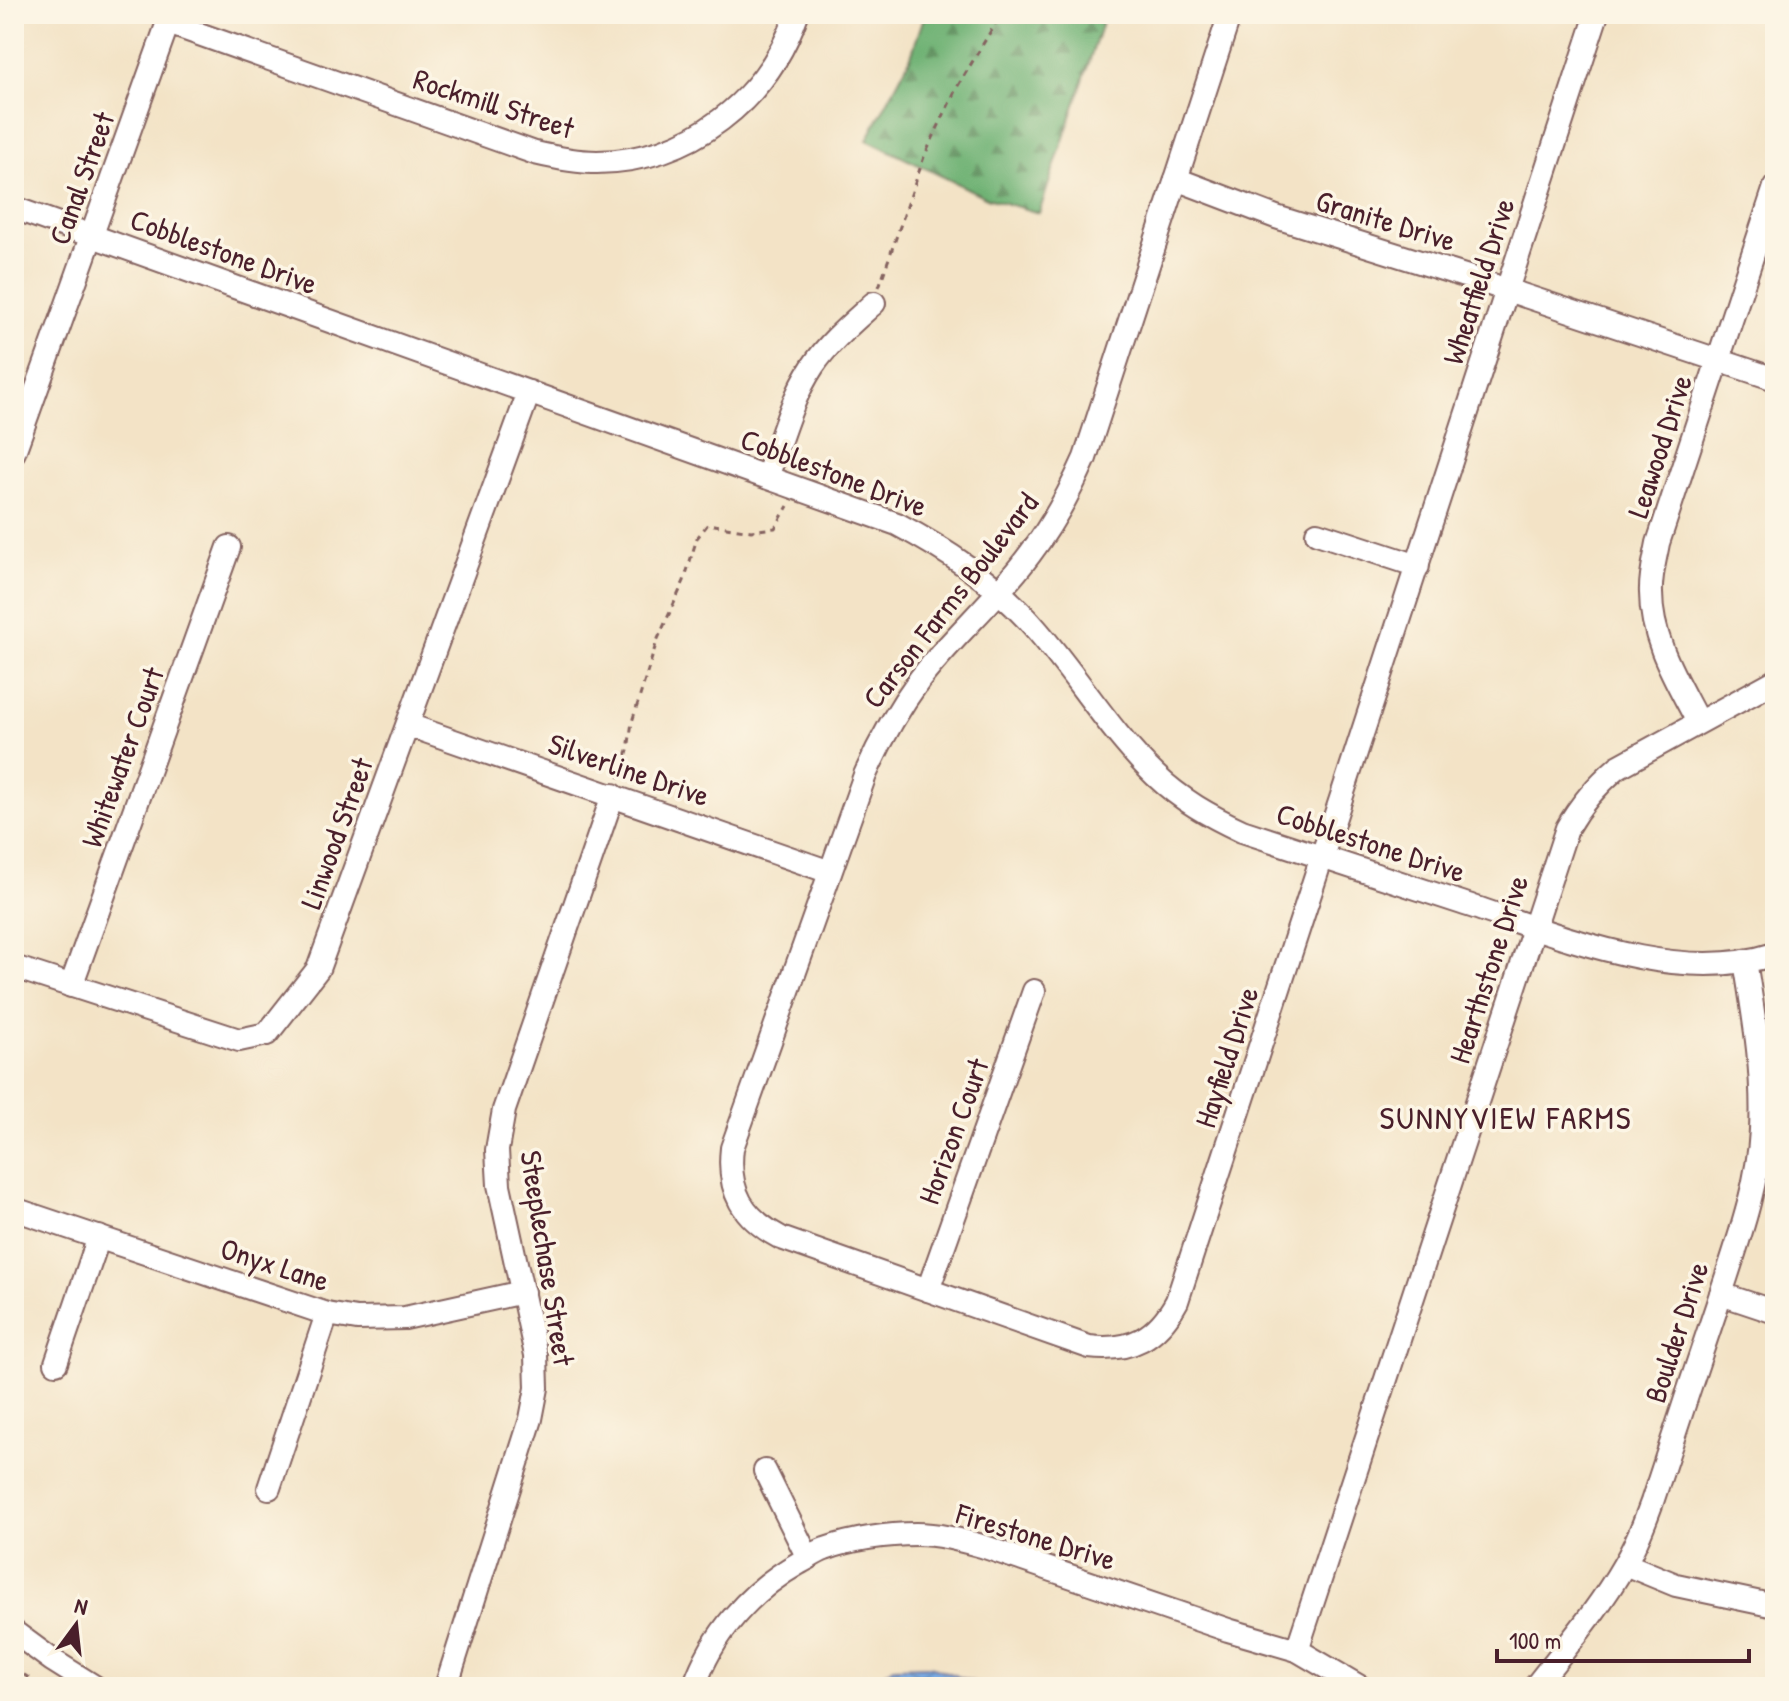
<svg xmlns="http://www.w3.org/2000/svg" width="1789" height="1701" viewBox="0 0 1789 1701" font-family="'Patrick Hand',sans-serif">
<defs>
<pattern id="forest-firs" width="22" height="20" patternUnits="userSpaceOnUse" patternTransform="scale(2)"><rect width="22" height="20" fill="#70b274"/><path d="M5 1l3.5 6h-7zM16 11l3.5 6h-7z" fill="#5e905f"/></pattern>
<pattern id="water-waves" width="16" height="10" patternUnits="userSpaceOnUse" patternTransform="scale(2)"><rect width="16" height="10" fill="#78aae4"/><path d="M0 5q4-4 8 0t8 0" fill="none" stroke="#648ab9"/></pattern>
</defs>
<rect width="100%" height="100%" fill="#fcf5e5"/>
<filter id="ink" filterUnits="userSpaceOnUse"><feTurbulence type="fractalNoise" baseFrequency=".0125" numOctaves="2"/><feDisplacementMap in="SourceGraphic" scale="16" xChannelSelector="R" yChannelSelector="G"/><feConvolveMatrix kernelMatrix="1 2 1 2 8 2 1 2 1" color-interpolation-filters="sRGB"/></filter>
<filter id="wash" filterUnits="userSpaceOnUse"><feTurbulence type="fractalNoise" baseFrequency=".006" numOctaves="4" result="noise"/><feDisplacementMap in="SourceGraphic" scale="32" xChannelSelector="R" yChannelSelector="G"/><feGaussianBlur stdDeviation="1.8" result="paint"/><feColorMatrix in="noise" values="0 0 0 0 0 0 0 0 0 0 0 0 0 0 0 0 0 1.4 0 .05"/><feComposite in="paint" operator="in"/></filter>
<g filter="url(#wash)">
<rect width="100%" height="100%" fill="#f3e3c6"/>
<polygon fill="url(#forest-firs)" stroke="#5d6850" stroke-width="2" points="925,14 1105,14 1039,213 987,198 867,140 910,59"/>
<polygon fill="url(#water-waves)" stroke="#616488" stroke-width="2" points="930,1666 970,1681 991,1687 868,1687 893,1667"/>
</g>
<g filter="url(#ink)">
<g fill="none" stroke-linecap="round" stroke-linejoin="round">
<defs>
<g id="minor">
<path d="M1230 14 1085 458C1070 492 1053 524 1030 554 997 599 954 635 920 679 898 709 880 741 865 775L732 1148C727 1192 743 1218 781 1238L1089 1347C1131 1352 1157 1338 1177 1301L1597 14"/>
<path d="M168 23 535 153C556 158 576 162 597 162 690 161 767 100 797 14"/>
<polyline points="1176,179 1276,217 1471,278 1775,379"/>
<path d="M14 208 897 524C946 550 990 579 1028 620 1073 669 1107 729 1155 775 1181 800 1210 816 1242 831 1315 855 1388 879 1462 903 1557 934 1675 986 1775 954"/>
<polyline points="14,452 171,14"/>
<path d="M767 477C781 440 791 399 813 366 829 342 852 323 874 303"/>
<polyline points="1317,533 1418,566"/>
<path d="M1698 722C1677 681 1651 641 1651 593 1650 576 1655 560 1658 543L1775 187"/>
<polyline points="408,725 830,872"/>
<polyline points="14,967 239,1040 267,1034 318,969 529,392"/>
<polyline points="71,986 229,547"/>
<polyline points="14,1209 327,1314 357,1319 405,1318 523,1292"/>
<polyline points="928,1290 1034,991"/>
<polyline points="1721,1294 1775,1312"/>
<polyline points="56,1363 99,1237"/>
<polyline points="765,1471 808,1558"/>
<polyline points="269,1488 327,1314"/>
<polyline points="1625,1564 1676,1585 1775,1606"/>
<polyline points="14,1632 52,1660 95,1687"/>
<path d="M1297 1650 1567 828C1581 803 1597 785 1618 767L1775 681"/>
<polyline points="446,1687 531,1419 537,1388 536,1355 499,1185 497,1150 504,1110 613,795"/>
<path d="M694 1687C712 1634 750 1591 799 1563 807 1559 816 1552 825 1549 852 1539 888 1534 916 1534 939 1534 960 1540 982 1546L1228 1630 1297 1650 1360 1687"/>
<path d="M1535 1687C1566 1647 1599 1609 1624 1565 1636 1545 1644 1524 1652 1502 1673 1437 1695 1371 1717 1306 1735 1249 1758 1190 1761 1130 1764 1073 1754 1017 1745 961"/>
</g>
</defs>
<use href="#minor" stroke="#856461" stroke-width="26"/>
<g stroke="#856461" stroke-width="3" stroke-dasharray="6 6" stroke-linecap="butt">
<polyline points="879,287 924,157 956,89 1001,14"/>
<polyline points="619,778 628,750 632,722 657,641 684,581 697,538 708,524 751,531 775,528 788,506"/>
<polyline points="14,1668 42,1687"/>
</g>
<use href="#minor" stroke="#fff" stroke-width="22"/>
</g>
</g>
<g text-anchor="middle" dominant-baseline="central" stroke-width="7" stroke-linejoin="round" paint-order="stroke">
<g font-size="30" fill="#4a1f2b" stroke="#fcf5e5">
<text transform="translate(494 103) rotate(18)">Rockmill Street</text>
<text transform="translate(81 178) rotate(-70)">Canal Street</text>
<text transform="translate(1386 220) rotate(17)">Granite Drive</text>
<text transform="translate(224 251) rotate(20)">Cobblestone Drive</text>
<text transform="translate(1478 281) rotate(-72)">Wheatfield Drive</text>
<text transform="translate(1659 446) rotate(-72)">Leawood Drive</text>
<text transform="translate(834 472) rotate(21)">Cobblestone Drive</text>
<text transform="translate(950 600) rotate(-52)">Carson Farms Boulevard</text>
<text transform="translate(122 757) rotate(-70)">Whitewater Court</text>
<text transform="translate(629 769) rotate(19)">Silverline Drive</text>
<text transform="translate(336 833) rotate(-70)">Linwood Street</text>
<text transform="translate(1371 842) rotate(18)">Cobblestone Drive</text>
<text transform="translate(1488 969) rotate(-72)">Hearthstone Drive</text>
<text transform="translate(1226 1057) rotate(-72)">Hayfield Drive</text>
<text transform="translate(953 1131) rotate(-70)">Horizon Court</text>
<text transform="translate(548 1258) rotate(81)">Steeplechase Street</text>
<text transform="translate(275 1264) rotate(18)">Onyx Lane</text>
<text transform="translate(1676 1332) rotate(-72)">Boulder Drive</text>
<text transform="translate(1036 1536) rotate(17)">Firestone Drive</text>
</g>
<g font-size="32" letter-spacing="2" fill="#4a1f2b" stroke="#fcf5e5">
<text x="1506" y="1117">SUNNYVIEW FARMS</text>
</g>
</g>
<rect width="1789" height="1701" fill="none" stroke="#fcf5e5" stroke-width="48"/>
<g transform="translate(76 1625) rotate(15)" stroke="#fcf5e5" stroke-width="6" paint-order="stroke">
<path d="M0-6L14 30L0 20L-14 30Z" fill="#4a1f2b"/>
<text y="-12" font-size="22" font-weight="bold" text-anchor="middle" fill="#4a1f2b">N</text>
</g>
<path d="M1497 1649v12h252v-12" fill="none" stroke="#4a1f2b" stroke-width="4"/>
<text x="1509" y="1649" font-size="24" fill="#4a1f2b" stroke="#fcf5e5" stroke-width="6" paint-order="stroke">100 m</text>
</svg>
